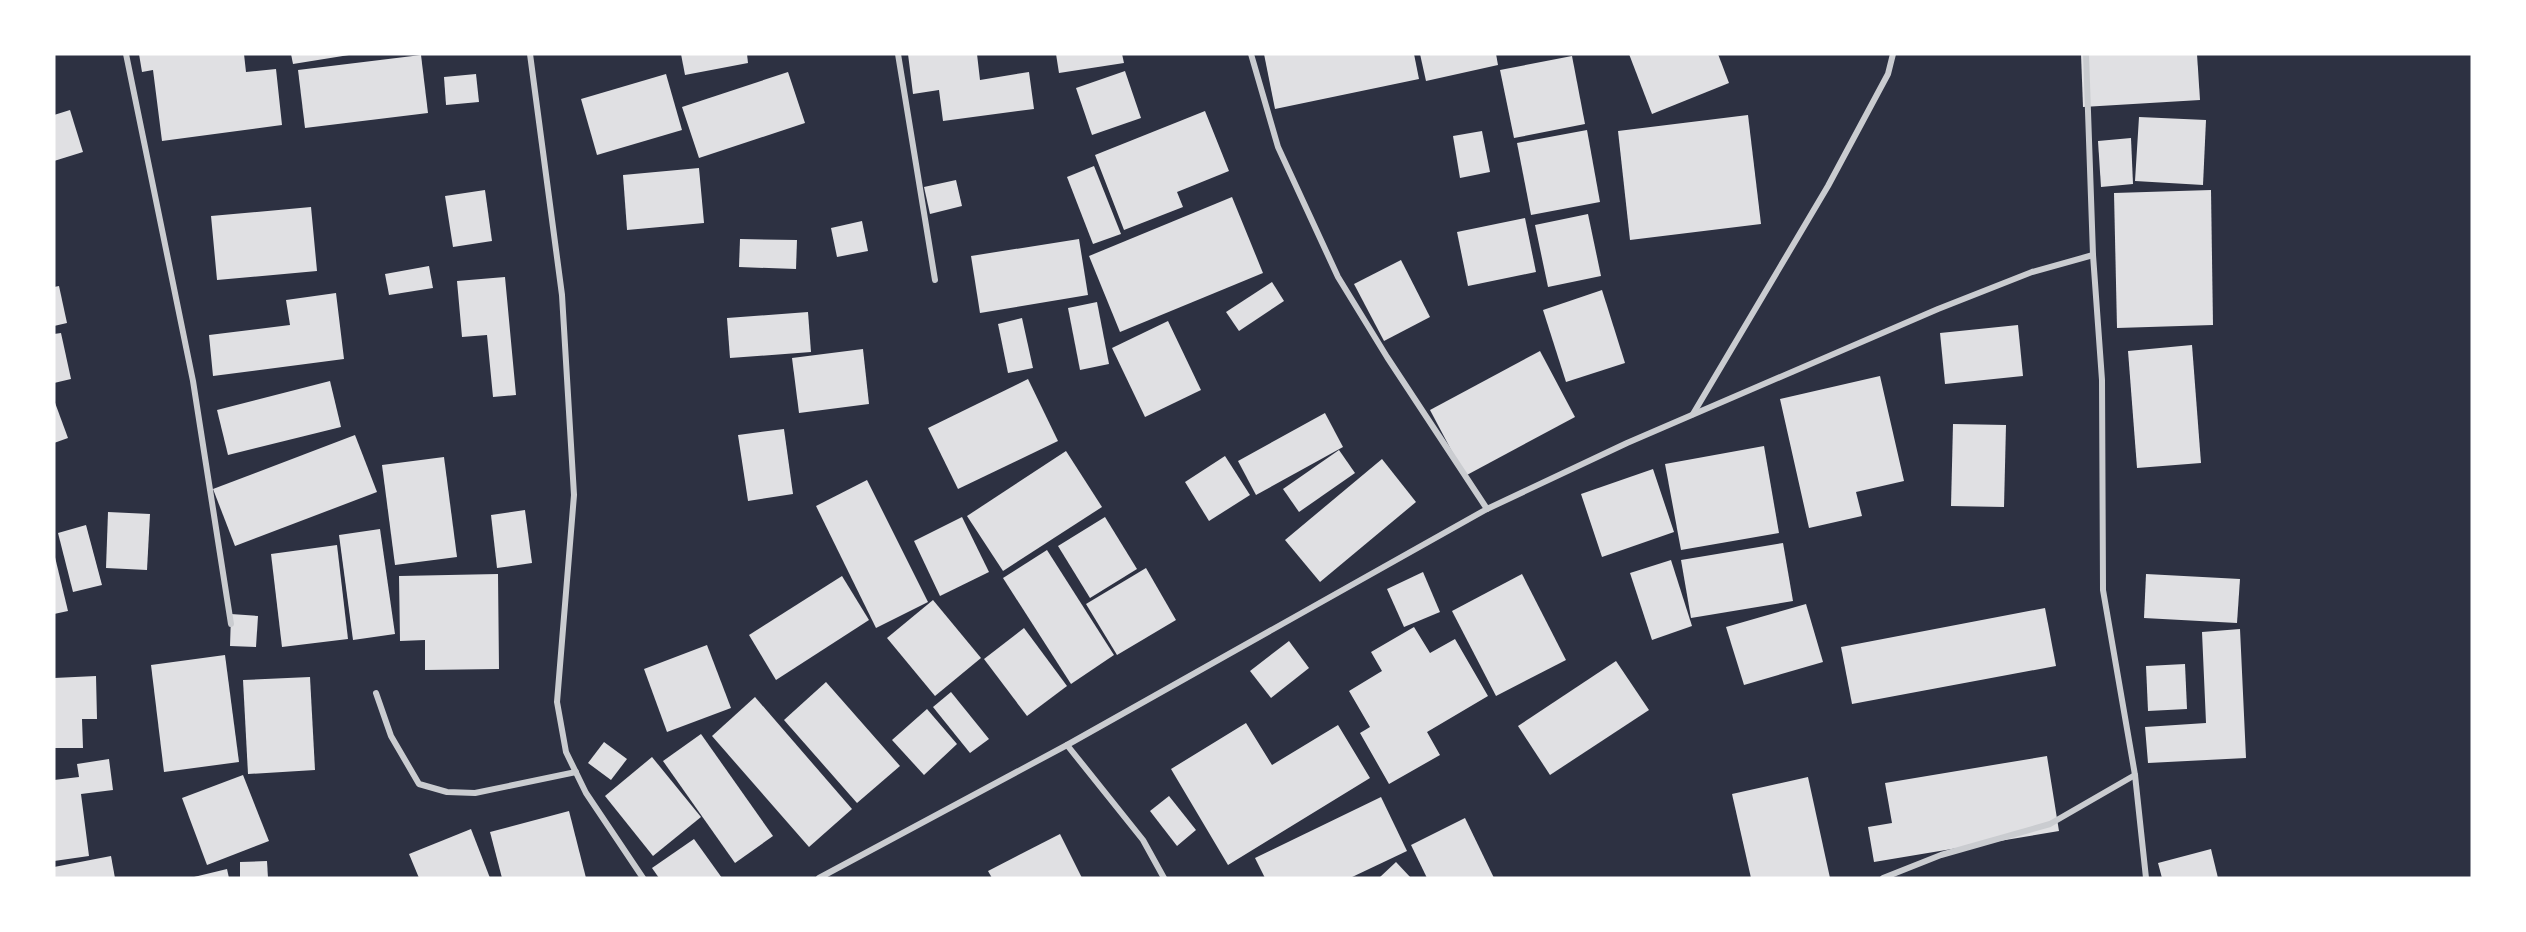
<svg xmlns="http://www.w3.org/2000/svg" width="2526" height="932" viewBox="0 0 2526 932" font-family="Bitter,serif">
<rect width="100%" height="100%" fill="#2d3142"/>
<g fill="#e0e0e3">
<polygon points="139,54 244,54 246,72 276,69 282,125 162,141 153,70 142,72"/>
<polygon points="291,54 348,54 349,55 293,64"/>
<polygon points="681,54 747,54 748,63 685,75"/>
<polygon points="908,54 977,54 980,80 1029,72 1034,109 943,121 939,90 913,94"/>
<polygon points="1056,54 1122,54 1124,63 1059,73"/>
<polygon points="1264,54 1414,54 1419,79 1275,109"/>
<polygon points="1420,54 1496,54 1498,65 1426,81"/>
<polygon points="1629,54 1718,54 1729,83 1652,114"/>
<polygon points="2081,54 2197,54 2200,100 2083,107"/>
<polygon points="421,55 428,113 305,128 298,70"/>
<polygon points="1572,56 1585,124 1514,138 1500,70"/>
<polygon points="1125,71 1141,118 1092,135 1076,88"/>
<polygon points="788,72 805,123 699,158 682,107"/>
<polygon points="476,74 479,102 446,105 444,77"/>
<polygon points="666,74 682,130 597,155 581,99"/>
<polygon points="70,110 83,152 54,161 54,115"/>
<polygon points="1205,111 1229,171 1177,192 1183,207 1124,230 1095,155"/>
<polygon points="1748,115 1761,224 1630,240 1618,131"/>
<polygon points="2139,117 2206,120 2203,185 2135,181"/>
<polygon points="1587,130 1600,202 1531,215 1517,143"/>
<polygon points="1482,131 1490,172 1460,178 1453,136"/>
<polygon points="2131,138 2133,184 2101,187 2098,141"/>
<polygon points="1094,166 1121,234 1093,244 1067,177"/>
<polygon points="699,168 704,223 627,230 623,175"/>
<polygon points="956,180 962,206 930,214 924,187"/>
<polygon points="485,190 492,241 453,247 445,196"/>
<polygon points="2211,190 2213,325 2117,328 2114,193"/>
<polygon points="1232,197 1263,273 1120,332 1089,256"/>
<polygon points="311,207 317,271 217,280 211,216"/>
<polygon points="1588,214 1601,276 1548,287 1535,225"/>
<polygon points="1525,218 1536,272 1468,286 1457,232"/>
<polygon points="862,221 868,251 837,257 831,228"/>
<polygon points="740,239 797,240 796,269 739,267"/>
<polygon points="1079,239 1088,295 980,313 971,256"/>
<polygon points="1401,260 1430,317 1384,341 1354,284"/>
<polygon points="429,266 433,288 389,295 385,274"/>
<polygon points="505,277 516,395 493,397 487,335 462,337 457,281"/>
<polygon points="1272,282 1284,301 1239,331 1226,312"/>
<polygon points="59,286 67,323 54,326 54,287"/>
<polygon points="1602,290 1625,363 1566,382 1543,310"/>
<polygon points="336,293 344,359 213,376 209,335 290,325 286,300"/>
<polygon points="1097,302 1109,364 1080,370 1068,308"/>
<polygon points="808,312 811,352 730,358 727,318"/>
<polygon points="1022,318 1033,368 1008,373 998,324"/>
<polygon points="1168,321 1201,390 1145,417 1112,348"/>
<polygon points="2018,325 2023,376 1945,384 1940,333"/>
<polygon points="61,333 71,379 54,383 54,334"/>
<polygon points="2192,345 2201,463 2137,468 2128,351"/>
<polygon points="863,349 869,404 799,413 792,358"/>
<polygon points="1540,351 1575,417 1465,476 1430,410"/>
<polygon points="1880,376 1904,481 1856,492 1862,516 1809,528 1780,399"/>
<polygon points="1028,379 1058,441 958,489 928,428"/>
<polygon points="330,381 341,427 228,455 217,410"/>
<polygon points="54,400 68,438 54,443"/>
<polygon points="1325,413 1343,447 1256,495 1238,461"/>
<polygon points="1953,424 2006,425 2004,507 1951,506"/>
<polygon points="784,429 793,494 748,501 738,435"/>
<polygon points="355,435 377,492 235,546 213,489"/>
<polygon points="1764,446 1779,533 1681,550 1665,464"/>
<polygon points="1339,450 1355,473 1299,512 1283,489"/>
<polygon points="1066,451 1102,507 1003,571 967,516"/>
<polygon points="1225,456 1250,495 1209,521 1185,482"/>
<polygon points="444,457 457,557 395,565 382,465"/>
<polygon points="1382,459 1416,502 1320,582 1285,540"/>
<polygon points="1653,469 1674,532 1602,557 1581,494"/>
<polygon points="867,480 928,602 876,628 816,506"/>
<polygon points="525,510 532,563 497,568 491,515"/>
<polygon points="108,512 150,514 147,570 106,568"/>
<polygon points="962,517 989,572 940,596 914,541"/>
<polygon points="1105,517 1137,569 1090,598 1058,546"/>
<polygon points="86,525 102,585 73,592 58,533"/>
<polygon points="380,529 395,634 353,640 339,535"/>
<polygon points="1783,543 1793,601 1691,618 1681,560"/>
<polygon points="337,545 348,639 282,647 271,554"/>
<polygon points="1047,550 1114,655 1071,684 1003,578"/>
<polygon points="54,553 68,611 54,614"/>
<polygon points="1671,560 1692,626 1652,640 1630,573"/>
<polygon points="1146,568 1176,620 1117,655 1086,604"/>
<polygon points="1423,572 1440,612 1404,627 1387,589"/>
<polygon points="498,574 499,669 425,670 425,640 400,641 399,576"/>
<polygon points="1522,574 1566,660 1496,696 1452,611"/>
<polygon points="2146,574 2240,579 2237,623 2144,618"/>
<polygon points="842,576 869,620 776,680 749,635"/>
<polygon points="933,600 981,658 935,696 887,638"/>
<polygon points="1806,604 1823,662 1744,685 1726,627"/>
<polygon points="2045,608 2056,666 1852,704 1841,647"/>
<polygon points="231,614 258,616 256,647 230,646"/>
<polygon points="1414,627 1430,653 1455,639 1488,696 1427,732 1440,755 1389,784 1360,733 1370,727 1349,691 1382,671 1371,652"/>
<polygon points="1024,628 1067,686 1027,716 984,659"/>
<polygon points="2240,629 2246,758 2148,763 2145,727 2206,723 2202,632"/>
<polygon points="1289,641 1309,668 1271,698 1250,671"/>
<polygon points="707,645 731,708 667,732 644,669"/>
<polygon points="225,655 239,762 164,772 151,665"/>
<polygon points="1616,661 1649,710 1550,775 1518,726"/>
<polygon points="2185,664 2187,709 2148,711 2146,666"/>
<polygon points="96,676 97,719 82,719 83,748 54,748 54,678"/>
<polygon points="310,677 315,770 248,774 243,680"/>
<polygon points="826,682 900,766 857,803 784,720"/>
<polygon points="951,692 989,739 970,753 933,707"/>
<polygon points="755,697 852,809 809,847 712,736"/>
<polygon points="927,709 957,744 924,775 892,740"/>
<polygon points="1246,723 1272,765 1338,725 1370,778 1228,865 1171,769"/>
<polygon points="701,734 773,836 735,863 663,761"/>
<polygon points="604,742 627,759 611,780 588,763"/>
<polygon points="2047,756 2059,831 1874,862 1868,827 1892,823 1885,783"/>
<polygon points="652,757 701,817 653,856 605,796"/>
<polygon points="109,759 113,790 81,794 89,856 54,861 54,780 79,777 77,764"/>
<polygon points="243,775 269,841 207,865 182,798"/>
<polygon points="1808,777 1830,878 1751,878 1732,794"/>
<polygon points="1169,796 1196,830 1177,846 1150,811"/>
<polygon points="1381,797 1407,851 1350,878 1265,878 1255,858"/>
<polygon points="569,811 586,878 502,878 490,832"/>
<polygon points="1465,818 1494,878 1427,878 1411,845"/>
<polygon points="471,829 490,878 419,878 409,854"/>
<polygon points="1060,834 1082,878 992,878 988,871"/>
<polygon points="694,839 722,878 659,878 652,868"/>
<polygon points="2211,849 2218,878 2162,878 2158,863"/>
<polygon points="111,856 115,878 54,878 54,867"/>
<polygon points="267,861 268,878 240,878 240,862"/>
<polygon points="1396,862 1411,878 1379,878"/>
<polygon points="227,869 229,878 194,878 194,877"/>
</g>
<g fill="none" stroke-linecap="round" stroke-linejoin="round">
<g stroke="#caccd0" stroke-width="6">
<polyline points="126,54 193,381 231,624"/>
<polyline points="530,54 562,295 574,495 557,702 566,752 586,793 643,878"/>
<polyline points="898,54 935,280"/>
<polyline points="1251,54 1278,147 1338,277 1387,357 1487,509"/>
<polyline points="2086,54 2093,255 2102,380 2103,590 2135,775 2146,878"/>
<polyline points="1693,414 1828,186 1888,74 1893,54"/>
<polyline points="376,693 391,736 419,784 447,792 475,793 576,772"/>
<polyline points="1067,745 1143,840 1164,878"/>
<polyline points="819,878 1067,745 1487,509 1627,443 1938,309 2032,272 2093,255"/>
<polyline points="1883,878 1941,855 2050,824 2135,775"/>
</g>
</g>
<rect width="2526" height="932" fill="none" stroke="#ffffff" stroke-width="111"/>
</svg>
